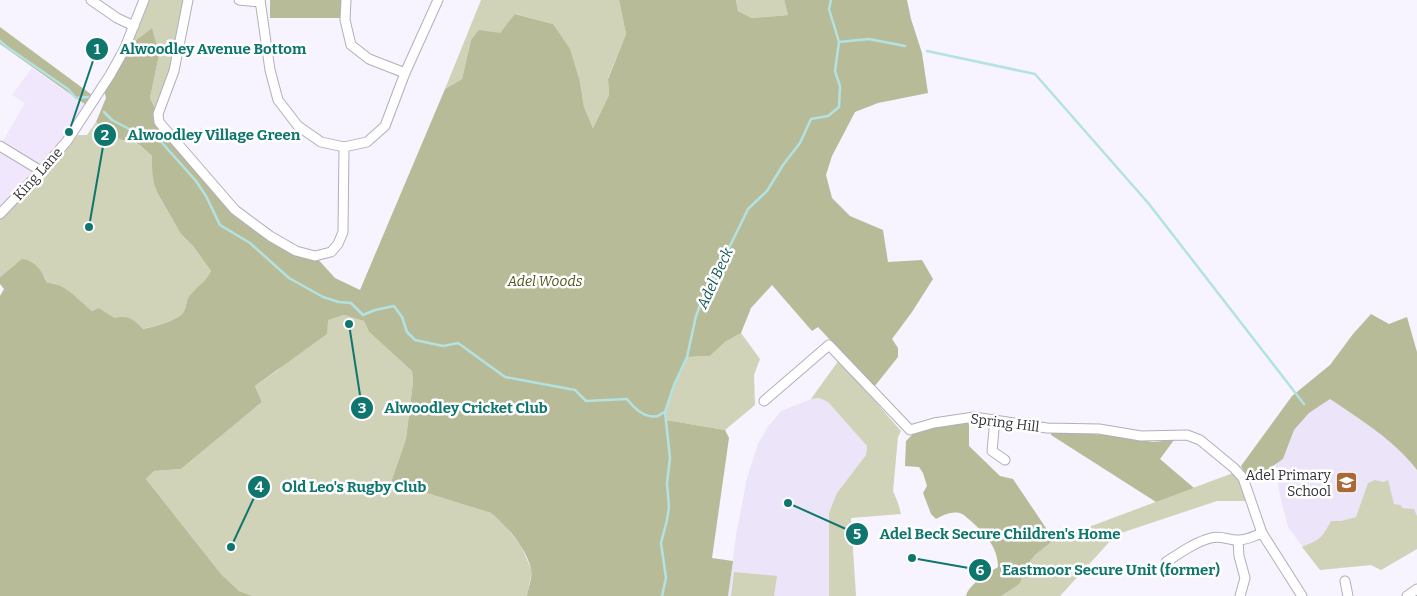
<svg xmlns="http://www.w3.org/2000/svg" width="1417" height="596" viewBox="0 0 1417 596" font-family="Bitter,serif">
<rect width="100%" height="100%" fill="#f7f3ff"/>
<polygon fill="#f0e7fc" points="32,68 86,105 55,148 0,206 0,146 25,103 12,95"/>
<g fill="#ece5fa">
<polygon points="819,398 828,402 867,446 866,455 859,464 829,576 829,596 728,596 736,535 747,478 758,444 767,428 781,411 811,399"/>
<polygon points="1330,399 1384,436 1408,459 1417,470 1417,549 1381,570 1371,565 1320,570 1288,527 1280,496 1275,464 1283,459 1294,430 1309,413"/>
</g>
<g fill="#d1d3b9">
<polygon points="144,0 188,0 174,71 158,114 150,98 159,55 124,50"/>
<polygon points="481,0 619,0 626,34 608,78 609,95 593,128 584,107 580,82 553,24 516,14 500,33 471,40 462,79 445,89"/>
<polygon points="736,0 784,0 788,15 752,18 738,11"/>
<path d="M96 122 110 135 122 140 132 141 141 146 152 156V169L158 194 181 234 193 246 211 271C206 282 195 287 188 298 186 302 186 309 183 313 176 321 152 327 142 329L133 320 115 318 99 308 92 311 58 285 53 283 47 284 45 277 16 264 0 277V218L58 158 78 135H87Z"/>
<polygon points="344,315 364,321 369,332 412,371 413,382 406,439 391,482 491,513 502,522 521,546 532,571 527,596 253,596 239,591 221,574 146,479 154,471 181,469 262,402 255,386 278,370 327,320"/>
<polygon points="741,333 760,359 754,375 755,405 725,430 666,420 665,412 674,385 687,357 710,356 725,342"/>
<polygon points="839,360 901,431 898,437 893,491 898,503 901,514 851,518 856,596 829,596 829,513 837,493 866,455 867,446 828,402 819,398 811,399"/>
<polygon points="1233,473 1239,480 1246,501 1217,501 1121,533 1113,538 1060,596 1001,596 1022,578 1025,568 1035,555 1054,540"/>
<path d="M1375 480 1383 482 1388 480 1394 504 1401 505 1402 508 1414 509 1417 516V549L1381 570 1371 565 1320 570 1302 547C1321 539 1321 539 1331 521H1341L1356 517 1368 483Z"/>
<polygon points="734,572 777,576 774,596 731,596"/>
</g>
<g fill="#b8bb98">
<polygon points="270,0 341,0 340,18 270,18"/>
<path d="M619 0H736L738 11 752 18 788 15 784 0H907L911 19 922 53 928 93 878 103 855 112 832 156 826 175 832 198 850 216 883 230 888 262 922 260 933 279 912 312 892 339 898 348V357L874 387 818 327 812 331 772 285 751 308 741 333 725 342 710 356 687 357 674 385 665 411 666 420 725 430 729 438 712 558 733 561 728 596H527C528 588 533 577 531 569 526 548 507 526 491 513L391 482 406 439 413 382 412 371 369 332 364 321 344 315 328 320 327 334 255 386 262 402 181 469 154 471 146 479 221 574 239 591 253 596H0V296L4 289 0 284V277L22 259C36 261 42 271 47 283 64 282 79 301 92 311L99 308 115 318C129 315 133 319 143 329 153 327 176 321 183 313 186 309 186 302 188 298 195 287 206 282 211 271L193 246 181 234 158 194 154 184 152 169V156L141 146 133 141 122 140 110 135 96 122 106 98 103 86 124 50 152 28 159 55 150 98 158 114 235 210 270 236 315 256 335 278 360 290 445 89 462 79 471 40 479 30 500 33 515 14 553 24 570 49 580 82 584 107 593 128 609 95 608 79 626 34Z"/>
<polygon points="0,27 92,95 86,105 0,44"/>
<path d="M1371 314 1389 324 1407 317 1417 352V470C1393 439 1362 421 1330 399L1309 413 1294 430 1283 459 1250 482 1241 466 1292 396 1330 365 1353 334Z"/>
<path d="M969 421V446L1000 476 1013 479 1054 540 1035 555 1025 568 1022 578 1019 584 1001 596H966C969 584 988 573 998 567 998 547 985 534 971 521 968 519 965 515 962 514 953 510 944 515 936 519L931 514 923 493 927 486 923 473 919 467 905 466 906 441 914 433 934 427Z"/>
<polygon points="1051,431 1107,435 1153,442 1174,440 1160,459 1194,488 1156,502 1051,435"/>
</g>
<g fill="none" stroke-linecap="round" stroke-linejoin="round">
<g stroke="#b3e2e2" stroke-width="2.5">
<polyline points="0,41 7,47 68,89 76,98 88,97"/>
<polyline points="839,42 869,39 905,46"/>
<polyline points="927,51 1035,74 1149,204 1304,404"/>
<path d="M104 112 112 120 137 133 156 136 196 181 206 196 220 225 250 243 289 278 323 297 339 302 351 303 363 315 375 310 394 306 402 317 407 332 415 340 443 346 458 343 505 377 575 390 586 401 627 399C634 408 645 419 658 416 658 416 664 412 665 412"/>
<polyline points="662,596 666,578 661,543 667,520 669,507 667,483 670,458 665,412 674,385 687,357 696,316 701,303 720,268 725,256 748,209 767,191 783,165 800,143 811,119 828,116 839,107 840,86 835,71 839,42 829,9 831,0"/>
</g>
<defs>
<g id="minor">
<polyline points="91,0 117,18 134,26"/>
<polyline points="188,0 174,71 158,114 159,122 235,210 270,236 296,251 315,256 331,252 338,244 343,232 344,147"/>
<polyline points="239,0 260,2"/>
<polyline points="260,0 270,70 278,100 298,126 321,142 344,147 367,142 385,126 405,73 438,0"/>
<polyline points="346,0 345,20 351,45 369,59 405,73"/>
<polyline points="0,146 41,171"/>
<polyline points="0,214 41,171 67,141 110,75 124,50 144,0"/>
<polyline points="764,401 829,345 910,430 934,423 974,417 1047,428 1099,429 1141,436 1187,435 1200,440 1234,468 1243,478 1262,533 1302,596"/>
<polyline points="995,419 992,451 1005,460"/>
<polyline points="1238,541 1239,556 1245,578 1240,596"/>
<path d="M1166 562C1180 553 1195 542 1211 538 1221 535 1230 541 1239 540 1247 540 1254 536 1262 533"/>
<polyline points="1345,581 1348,596"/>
<polyline points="1407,596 1417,589"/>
</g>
</defs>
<use href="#minor" stroke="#b2aebb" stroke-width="11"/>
<use href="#minor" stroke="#fff" stroke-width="9"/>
</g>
<defs>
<symbol id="school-square" viewBox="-11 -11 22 22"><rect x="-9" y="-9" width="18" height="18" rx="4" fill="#aa6834" stroke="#fff"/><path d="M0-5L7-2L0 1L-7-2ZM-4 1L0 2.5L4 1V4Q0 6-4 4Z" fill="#fff"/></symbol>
</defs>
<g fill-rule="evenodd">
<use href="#school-square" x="1334" y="470" width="25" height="25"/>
</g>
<g text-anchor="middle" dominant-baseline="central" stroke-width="5" stroke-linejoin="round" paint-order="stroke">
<g font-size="14" fill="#323136" stroke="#fff">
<text transform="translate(38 174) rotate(-48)">King Lane</text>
<text transform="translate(1005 423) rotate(7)">Spring Hill</text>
</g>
<g font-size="14" font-style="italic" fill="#52541b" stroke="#fff">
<text x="545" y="281">Adel Woods</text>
</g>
<g font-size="14" fill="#323136" stroke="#fff" text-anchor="end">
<text x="1331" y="475">Adel Primary<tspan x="1331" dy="16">School</tspan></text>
</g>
<g font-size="15" font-style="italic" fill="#115354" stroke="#fff">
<text transform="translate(715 278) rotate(-65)">Adel Beck</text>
</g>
</g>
<path fill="none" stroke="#0f766e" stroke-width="2" d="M69 132L97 49M89 227L105 135M349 324L362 408M231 547L259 487M788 503L857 534M912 558L980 570"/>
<g fill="#0f766e" stroke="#fff" stroke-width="2">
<circle cx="69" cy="132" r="5"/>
<circle cx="89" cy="227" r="5"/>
<circle cx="349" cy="324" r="5"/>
<circle cx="231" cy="547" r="5"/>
<circle cx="788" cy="503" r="5"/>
<circle cx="912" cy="558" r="5"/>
<circle cx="97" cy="49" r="12"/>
<circle cx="105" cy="135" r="12"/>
<circle cx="362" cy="408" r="12"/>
<circle cx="259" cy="487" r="12"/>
<circle cx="857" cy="534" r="12"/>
<circle cx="980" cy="570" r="12"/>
</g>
<g font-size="15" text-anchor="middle" font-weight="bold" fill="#fff">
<text x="97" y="54">1</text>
<text x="105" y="140">2</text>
<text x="362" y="413">3</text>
<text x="259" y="492">4</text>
<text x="857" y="539">5</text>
<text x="980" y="575">6</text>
</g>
<g font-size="15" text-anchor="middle" font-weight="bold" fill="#0f766e" stroke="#fff" stroke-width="5" stroke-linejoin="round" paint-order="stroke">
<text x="213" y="54">Alwoodley Avenue Bottom</text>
<text x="214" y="140">Alwoodley Village Green</text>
<text x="466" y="413">Alwoodley Cricket Club</text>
<text x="354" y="492">Old Leo's Rugby Club</text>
<text x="1000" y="539">Adel Beck Secure Children's Home</text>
<text x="1111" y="575">Eastmoor Secure Unit (former)</text>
</g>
</svg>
